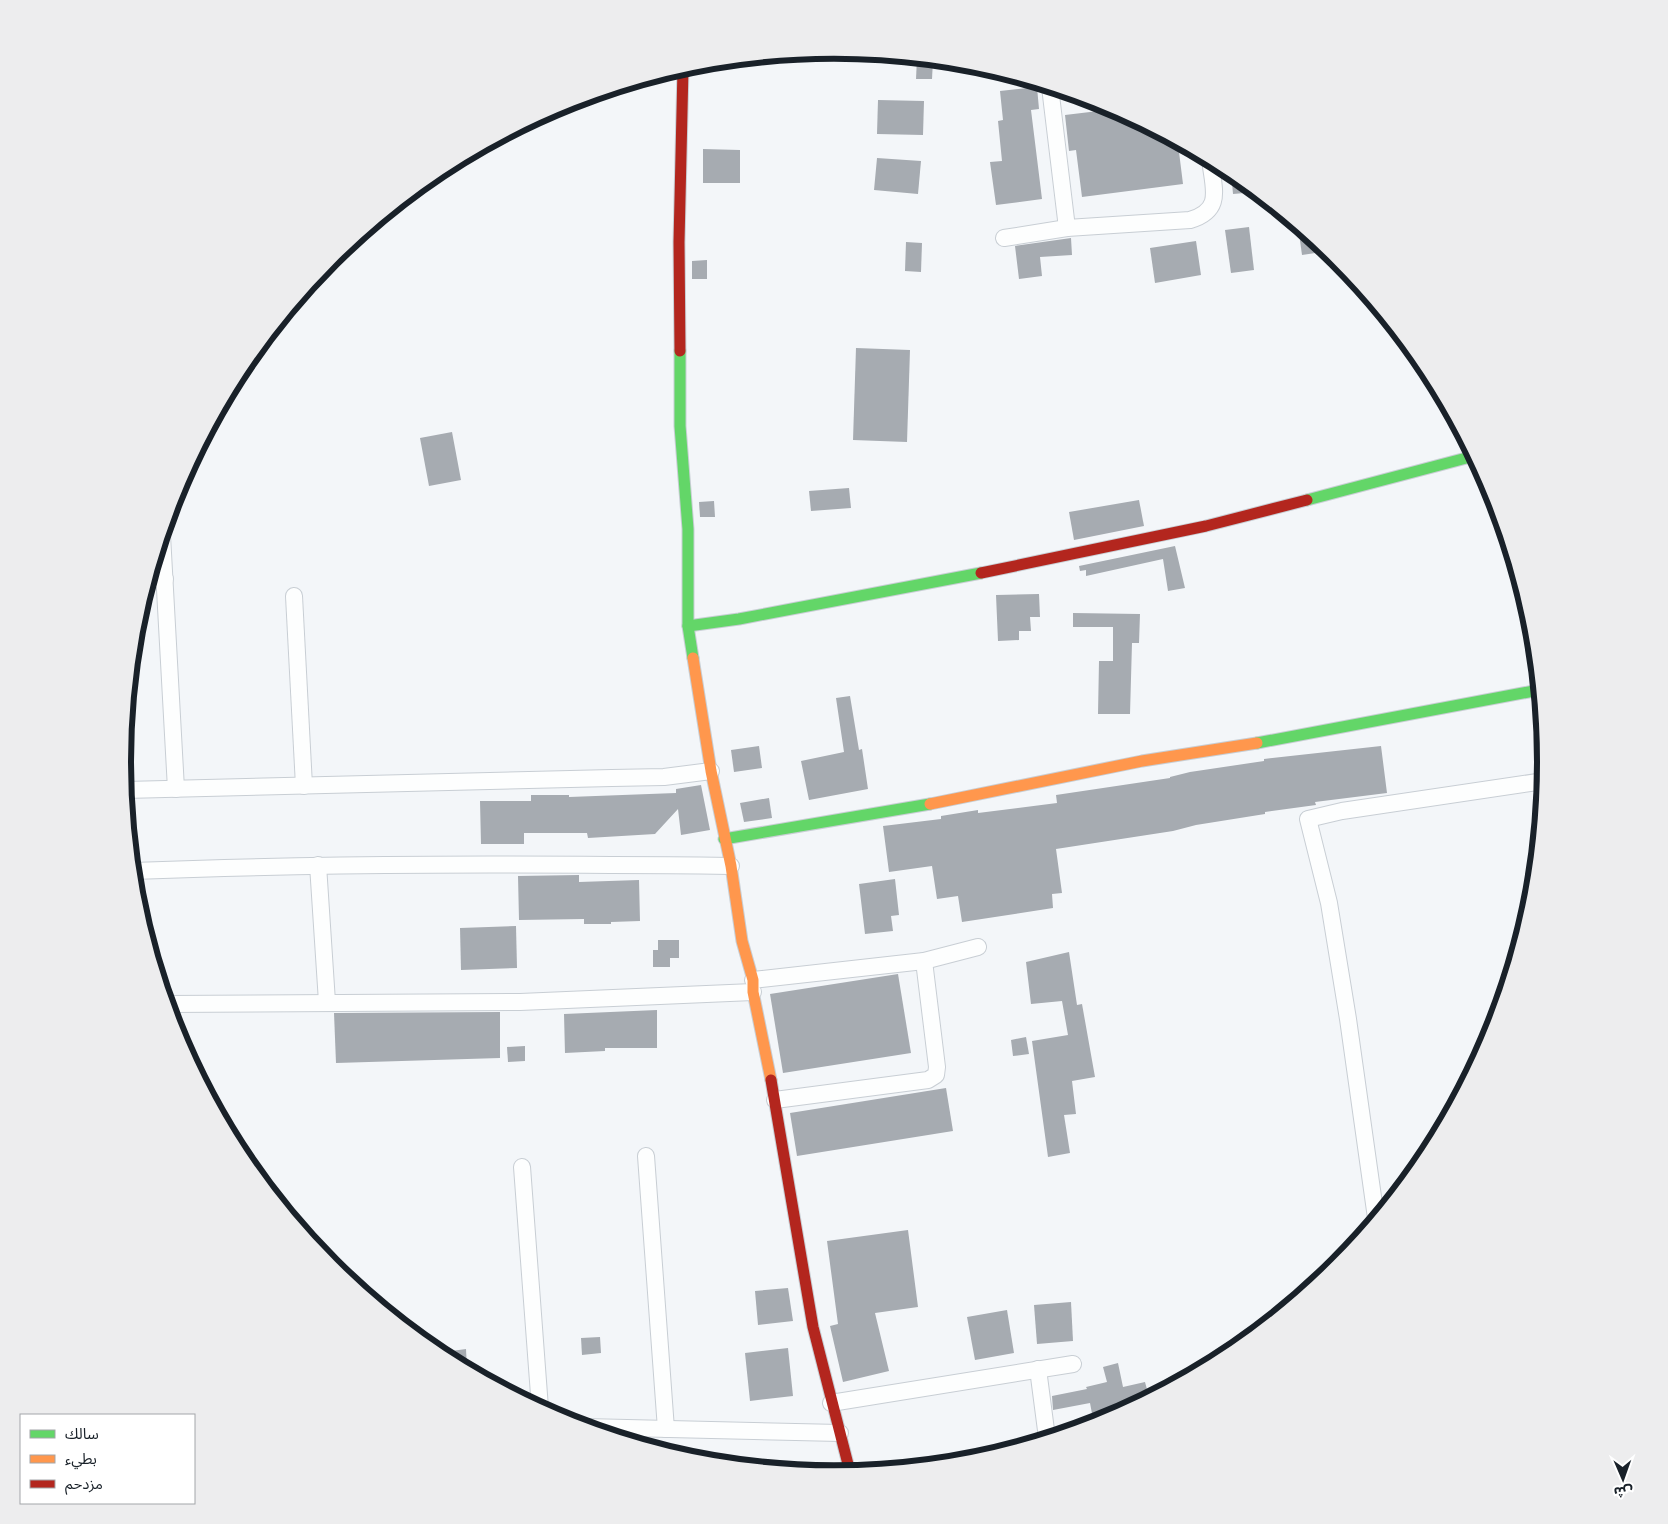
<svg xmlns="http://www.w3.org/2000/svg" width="1668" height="1524" viewBox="0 0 1668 1524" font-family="Inter,'Noto Sans Arabic',sans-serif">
<rect width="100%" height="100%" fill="#f3f6f9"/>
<g fill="#a6abb1">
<polygon points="917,58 933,60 932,79 916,79"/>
<polygon points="1037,87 1039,109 1031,110 1042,199 996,205 990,162 1002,161 998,121 1003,120 1000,91"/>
<polygon points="878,100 924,101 923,135 877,134"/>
<polygon points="1115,109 1178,144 1183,184 1082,197 1076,150 1069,151 1065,115"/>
<polygon points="703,149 740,150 740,183 703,183"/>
<polygon points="877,158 921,161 918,194 874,190"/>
<polygon points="1231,171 1248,185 1256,192 1233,194"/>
<polygon points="1298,226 1329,251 1302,255"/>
<polygon points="1249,227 1254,270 1231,273 1225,230"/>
<polygon points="1071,238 1072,255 1040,257 1042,276 1019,279 1015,246"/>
<polygon points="1196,241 1201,275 1155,283 1150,248"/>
<polygon points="906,242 922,243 921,272 905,271"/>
<polygon points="707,260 707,279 692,279 692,261"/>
<polygon points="856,348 910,350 907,442 853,440"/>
<polygon points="452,432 461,480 429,486 420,438"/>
<polygon points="849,488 851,508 811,511 809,491"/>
<polygon points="1139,500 1144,526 1074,540 1069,512"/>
<polygon points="714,501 715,517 700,517 699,502"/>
<polygon points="1175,546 1185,588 1168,591 1163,559 1086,576 1086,570 1080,571 1079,566"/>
<polygon points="1039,594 1040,617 1030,617 1031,631 1019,631 1019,640 998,641 996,595"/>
<polygon points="1073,613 1140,614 1139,643 1132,643 1130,714 1098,714 1099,661 1113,661 1113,627 1073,627"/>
<polygon points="850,696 859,750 862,749 868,789 809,800 801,761 844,752 836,698"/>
<polygon points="759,746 762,768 734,772 731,750"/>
<polygon points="1381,746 1387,793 1315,802 1316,805 1265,812 1265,814 1196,825 1173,831 1056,849 1062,893 1052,894 1053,908 962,922 958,896 937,899 932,866 889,872 883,826 941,819 941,816 978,810 978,813 1057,803 1056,795 1170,778 1170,777 1190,772 1264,761 1264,759"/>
<polygon points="701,785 710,830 681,835 678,809 655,834 588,838 587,833 524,833 524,844 481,844 480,801 531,801 531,795 569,795 569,797 676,793 676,789"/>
<polygon points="769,798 772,818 744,822 740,803"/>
<polygon points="579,875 579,882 639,880 640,921 611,922 611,924 584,924 584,919 519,920 518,876"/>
<polygon points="895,879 899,915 891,916 893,931 865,934 859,884"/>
<polygon points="516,926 517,968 461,970 460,928"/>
<polygon points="658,940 679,940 679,958 670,958 670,967 653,967 653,950 658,950"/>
<polygon points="1069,952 1077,1005 1082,1004 1095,1077 1072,1081 1076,1114 1064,1115 1070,1153 1048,1157 1032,1041 1068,1035 1062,1001 1031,1004 1026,962"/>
<polygon points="898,974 911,1053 783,1073 770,994"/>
<polygon points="657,1010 657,1048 605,1048 605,1051 565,1053 564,1014"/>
<polygon points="500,1012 500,1058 336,1063 334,1013"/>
<polygon points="1026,1037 1029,1054 1013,1056 1011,1040"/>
<polygon points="525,1046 525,1061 508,1062 507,1047"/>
<polygon points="946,1088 953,1131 797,1156 790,1113"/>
<polygon points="908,1230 918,1307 875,1313 889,1371 843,1382 830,1326 838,1324 827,1241"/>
<polygon points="788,1288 793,1321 758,1325 755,1291"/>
<polygon points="1071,1302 1073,1341 1037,1344 1034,1305"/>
<polygon points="1007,1310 1014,1353 975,1360 967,1317"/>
<polygon points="600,1337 601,1353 582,1355 581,1338"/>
<polygon points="788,1348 793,1396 750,1401 745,1353"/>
<polygon points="466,1349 467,1369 437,1353"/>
<polygon points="1118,1363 1123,1387 1145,1382 1149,1397 1106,1420 1094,1424 1090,1403 1053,1410 1052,1396 1087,1389 1086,1387 1107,1382 1103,1367"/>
</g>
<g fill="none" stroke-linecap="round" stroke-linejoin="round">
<defs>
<g id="street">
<polyline points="1050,87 1067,228"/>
<path d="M1004 238 1067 228 1190 220C1224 210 1213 188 1210 159"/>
<polyline points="162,535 176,789"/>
<polyline points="149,579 165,579"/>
<polyline points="294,596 304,786"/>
<polyline points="125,790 612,778 664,777 711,771"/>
<polyline points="318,865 327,1002"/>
<path d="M133 871C332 863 531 864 731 866"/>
<polyline points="753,980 924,961 978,947"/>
<polyline points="167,1004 520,1002 753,992"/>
<polyline points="775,1100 928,1080 936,1075 937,1067 924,961"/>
<polyline points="646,1156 666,1429"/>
<polyline points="522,1167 540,1408"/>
<polyline points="1376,1218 1348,1019 1329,903 1308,819 1342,811 1544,781"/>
<polyline points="1038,1369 1047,1438"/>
<polyline points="831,1403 1073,1364"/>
<polyline points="585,1427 840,1433"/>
</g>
<g id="fast">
<polyline points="680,351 680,426 688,529 688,626 693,658"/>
<polyline points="1307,500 1474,456"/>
<polyline points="688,626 739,619 981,573"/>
<polyline points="1257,743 1539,690"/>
<polyline points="724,839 930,804"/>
</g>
<g id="slow">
<polyline points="693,658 711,771 731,866 742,941 753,980 753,992 771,1080"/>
<polyline points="930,804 1142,761 1257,743"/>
</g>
<g id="jam">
<polyline points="680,351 679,242 683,68"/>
<polyline points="981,573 1206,526 1307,500"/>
<polyline points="771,1080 813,1327 850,1472"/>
</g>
</defs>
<use href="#street" stroke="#c8ced4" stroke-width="18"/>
<use href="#fast" stroke="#c8ced4" stroke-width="13"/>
<use href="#slow" stroke="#c8ced4" stroke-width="13"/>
<use href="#jam" stroke="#c8ced4" stroke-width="13"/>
<use href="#street" stroke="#fdfefe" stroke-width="16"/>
<use href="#fast" stroke="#63d668" stroke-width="11"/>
<use href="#slow" stroke="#ff974d" stroke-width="11"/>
<use href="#jam" stroke="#b3261e" stroke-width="11"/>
</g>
<path d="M0 0H1668V1524H0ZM131 762a703 703 0 1 1 1406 0a703 703 0 1 1-1406 0Z" fill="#ededee" fill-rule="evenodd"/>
<path fill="none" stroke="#192129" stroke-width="6" d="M131 762a703 703 0 1 1 1406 0a703 703 0 1 1-1406 0Z"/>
<rect x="20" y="1414" width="175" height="90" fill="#ffffff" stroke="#a3a6a9"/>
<rect x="30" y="1430" width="25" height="8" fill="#63d668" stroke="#a3a6a9"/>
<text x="65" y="1439" font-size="15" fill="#192129">سالك</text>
<rect x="30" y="1455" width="25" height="8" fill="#ff974d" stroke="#a3a6a9"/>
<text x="65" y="1464" font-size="15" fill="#192129">بطيء</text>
<rect x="30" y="1480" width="25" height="8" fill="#b3261e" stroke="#a3a6a9"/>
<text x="65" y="1489" font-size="15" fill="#192129">مزدحم</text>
<g transform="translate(1623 1479) rotate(178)" stroke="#ffffff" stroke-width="4" paint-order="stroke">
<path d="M0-4L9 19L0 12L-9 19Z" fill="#192129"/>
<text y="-8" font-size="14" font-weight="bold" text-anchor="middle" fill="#192129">ش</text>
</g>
</svg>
